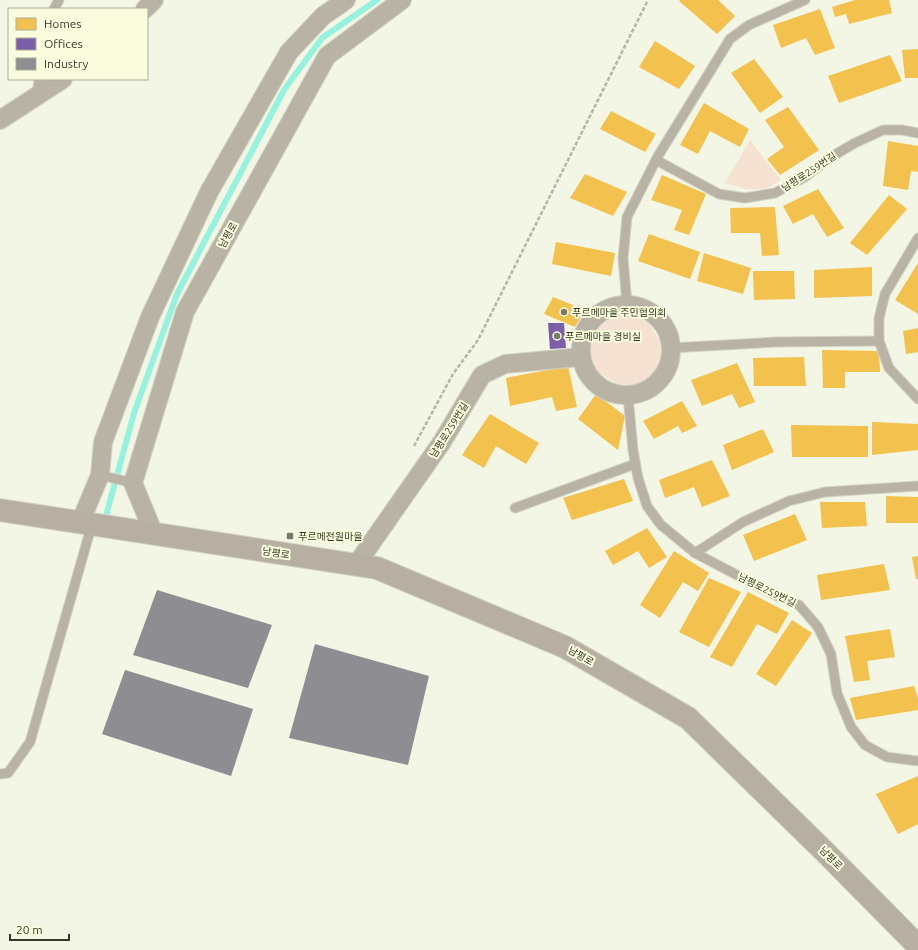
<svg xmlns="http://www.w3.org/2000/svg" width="918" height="950" viewBox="0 0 918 950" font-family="Ubuntu,'Noto Sans KR',sans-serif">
<rect width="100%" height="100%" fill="#f3f6e4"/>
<g fill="#f6e2d2">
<polygon points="750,140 781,180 765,189 746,189 725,183"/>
<polygon points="629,315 648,322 660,341 661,359 653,374 640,385 618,384 595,371 590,351 598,329 611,318"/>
</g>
<g fill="#f2c14e">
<polygon points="680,0 718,0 735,16 717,34 679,1"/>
<polygon points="855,0 889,0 892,13 849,24 846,14 835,17 832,7"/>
<polygon points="820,9 835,48 815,55 806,38 781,48 773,25"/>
<polygon points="655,41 695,66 679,89 639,67"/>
<polygon points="918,49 918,78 905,78 902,50"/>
<polygon points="890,55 902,81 839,103 828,76"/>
<polygon points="754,59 783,97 760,113 731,73"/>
<polygon points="704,103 749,129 740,147 710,131 698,154 680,145"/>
<polygon points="788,107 819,150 780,175 767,159 784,147 765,120"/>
<polygon points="611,111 656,134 645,152 600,129"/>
<polygon points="888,141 918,146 918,172 911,171 908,190 883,186"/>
<polygon points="585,174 627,192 613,216 570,198"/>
<polygon points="662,175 706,194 689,235 674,230 682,210 651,200"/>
<polygon points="818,189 844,228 827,237 813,214 793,224 783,206"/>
<polygon points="889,195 907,209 867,255 850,243"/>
<polygon points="775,207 779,255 762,256 760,233 731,233 730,208"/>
<polygon points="649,234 700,252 690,279 638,261"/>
<polygon points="556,242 615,253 611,276 552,264"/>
<polygon points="704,253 751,268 743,294 697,281"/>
<polygon points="918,263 918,314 895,300"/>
<polygon points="872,267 872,296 814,298 814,270"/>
<polygon points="753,271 794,271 795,299 754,300"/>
<polygon points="553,297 585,310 575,327 544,314"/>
<polygon points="918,328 918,352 906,354 903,331"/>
<polygon points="822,350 879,351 880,372 845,372 845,388 823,388"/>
<polygon points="804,357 806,386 754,386 753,358"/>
<polygon points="737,363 755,402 739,408 732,394 702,406 691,380"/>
<polygon points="568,366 577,407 556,411 552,397 510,406 506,378"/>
<polygon points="596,394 625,416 618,450 578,419"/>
<polygon points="682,401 697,426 682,433 678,426 654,439 643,421"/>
<polygon points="490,414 539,443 526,464 496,446 484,468 462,455"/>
<polygon points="872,422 918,424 918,450 872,455"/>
<polygon points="791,425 868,426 868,457 792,457"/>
<polygon points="763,429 774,452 732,470 723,445"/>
<polygon points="712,460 730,496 702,507 694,487 665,498 659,480"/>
<polygon points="624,479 633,501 572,520 563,498"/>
<polygon points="886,496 918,497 918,523 886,523"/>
<polygon points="820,502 865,502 867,526 822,528"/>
<polygon points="795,514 807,540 754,561 743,535"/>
<polygon points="647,528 667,557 649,568 638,551 613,565 605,551"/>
<polygon points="674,551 709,573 698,591 683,582 660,618 640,605"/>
<polygon points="918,556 918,579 916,579 912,557"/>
<polygon points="884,564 890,590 821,600 817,575"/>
<polygon points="709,578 741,592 709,647 679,632"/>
<polygon points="748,592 789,613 777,634 757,624 732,667 710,657"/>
<polygon points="792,620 812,633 776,686 756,674"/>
<polygon points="890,629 895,657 867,661 870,680 854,682 845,636"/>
<polygon points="914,686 918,698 918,710 856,720 850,698"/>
<polygon points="918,776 918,824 898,834 876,794"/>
</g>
<polygon fill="#7b5ea7" points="548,323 564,323 566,348 550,349"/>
<g fill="#8d8d92">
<polygon points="157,590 272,625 248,688 133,655"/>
<polygon points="315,644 429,676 408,765 289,738"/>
<polygon points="125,670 253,709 231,776 102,734"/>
</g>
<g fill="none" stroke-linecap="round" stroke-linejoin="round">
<polyline stroke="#94f2de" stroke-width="6" points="104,523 134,413 177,294 284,90 322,38 377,0"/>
<defs>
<g id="lane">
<polyline points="54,9 59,0"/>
<polyline points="37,96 39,79"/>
<polyline points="656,160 719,194 745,198 775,193 805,177 831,157 855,143 883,130 902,130 918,133"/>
<polyline points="918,238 885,294 879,318 879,341 889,368 918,399"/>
<polyline points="627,304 623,258 627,217 658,156 730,39 749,25 805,0"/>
<polyline points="671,348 777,342 879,341"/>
<polyline points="628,396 633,450 638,478 647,506 661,525 695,553 777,596 799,605 818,627 831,654 837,693 851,727 865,745 887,757 918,761"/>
<polyline points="100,475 133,483"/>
<polyline points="515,508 635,464"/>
<polyline points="695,553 743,522 789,501 825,492 918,486"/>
<polyline points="0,774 8,773 30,742 92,524"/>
</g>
<g id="street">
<polyline points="145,9 154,0"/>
<polyline points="0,120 63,79"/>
<circle cx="626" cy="350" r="45"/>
<polyline points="80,523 100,475 103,442 150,317 209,192 289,52 323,16 346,0"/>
<polyline points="154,534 133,483 185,312 327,56 402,0"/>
<polyline points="356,565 442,442 482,375 505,364 580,357"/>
</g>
<polyline id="secondary" points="0,510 377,568 565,647 688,718 825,852 918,946"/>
</defs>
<use href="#lane" stroke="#d0d2c4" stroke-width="11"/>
<use href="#street" stroke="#d0d2c4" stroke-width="20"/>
<use href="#secondary" stroke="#d0d2c4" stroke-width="24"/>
<polyline stroke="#b7b5a8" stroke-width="2.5" stroke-dasharray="4 2" stroke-linecap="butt" points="414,446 453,374 478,340 648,0"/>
<use href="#lane" stroke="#b9b3a6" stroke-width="9"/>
<use href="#street" stroke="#b9b3a6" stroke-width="18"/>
<use href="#secondary" stroke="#b7b0a2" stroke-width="22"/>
</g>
<g fill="#787a6c" stroke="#f9fddd" stroke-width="1.5">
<circle cx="564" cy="312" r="4"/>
<circle cx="557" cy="336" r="4"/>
<rect x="286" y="532" width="8" height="8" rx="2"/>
</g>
<g text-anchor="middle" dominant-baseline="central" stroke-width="4" stroke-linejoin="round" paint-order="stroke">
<g font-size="10" fill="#36372b" stroke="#f9fddd">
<text transform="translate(809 172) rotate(-33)">남평로259번길</text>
<text transform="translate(228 235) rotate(-61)">남평로</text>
<text transform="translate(449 430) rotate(-58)">남평로259번길</text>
<text transform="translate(276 553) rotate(9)">남평로</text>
<text transform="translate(767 590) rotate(26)">남평로259번길</text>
<text transform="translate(581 656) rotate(30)">남평로</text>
<text transform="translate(831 858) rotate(45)">남평로</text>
</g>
<g font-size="10" fill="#36372b" stroke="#f9fddd" text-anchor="start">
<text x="572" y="312">푸르메마을 주민협의회</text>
<text x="565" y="336">푸르메마을 경비실</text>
<text x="298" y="536">푸르메전원마을</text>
</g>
</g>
<rect x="8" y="8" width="140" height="72" fill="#f9fddd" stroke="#abae96"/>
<rect x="16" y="18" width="20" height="12" fill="#f2c14e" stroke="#abae96"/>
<text x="44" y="28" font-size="12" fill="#36372b">Homes</text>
<rect x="16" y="38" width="20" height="12" fill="#7b5ea7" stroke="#abae96"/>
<text x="44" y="48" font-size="12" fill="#36372b">Offices</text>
<rect x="16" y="58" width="20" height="12" fill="#8d8d92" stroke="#abae96"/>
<text x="44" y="68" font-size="12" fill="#36372b">Industry</text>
<path d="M10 934v6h59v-6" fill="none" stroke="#36372b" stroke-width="2"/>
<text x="16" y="934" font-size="12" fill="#36372b" stroke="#f9fddd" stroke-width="3" paint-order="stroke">20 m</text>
</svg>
